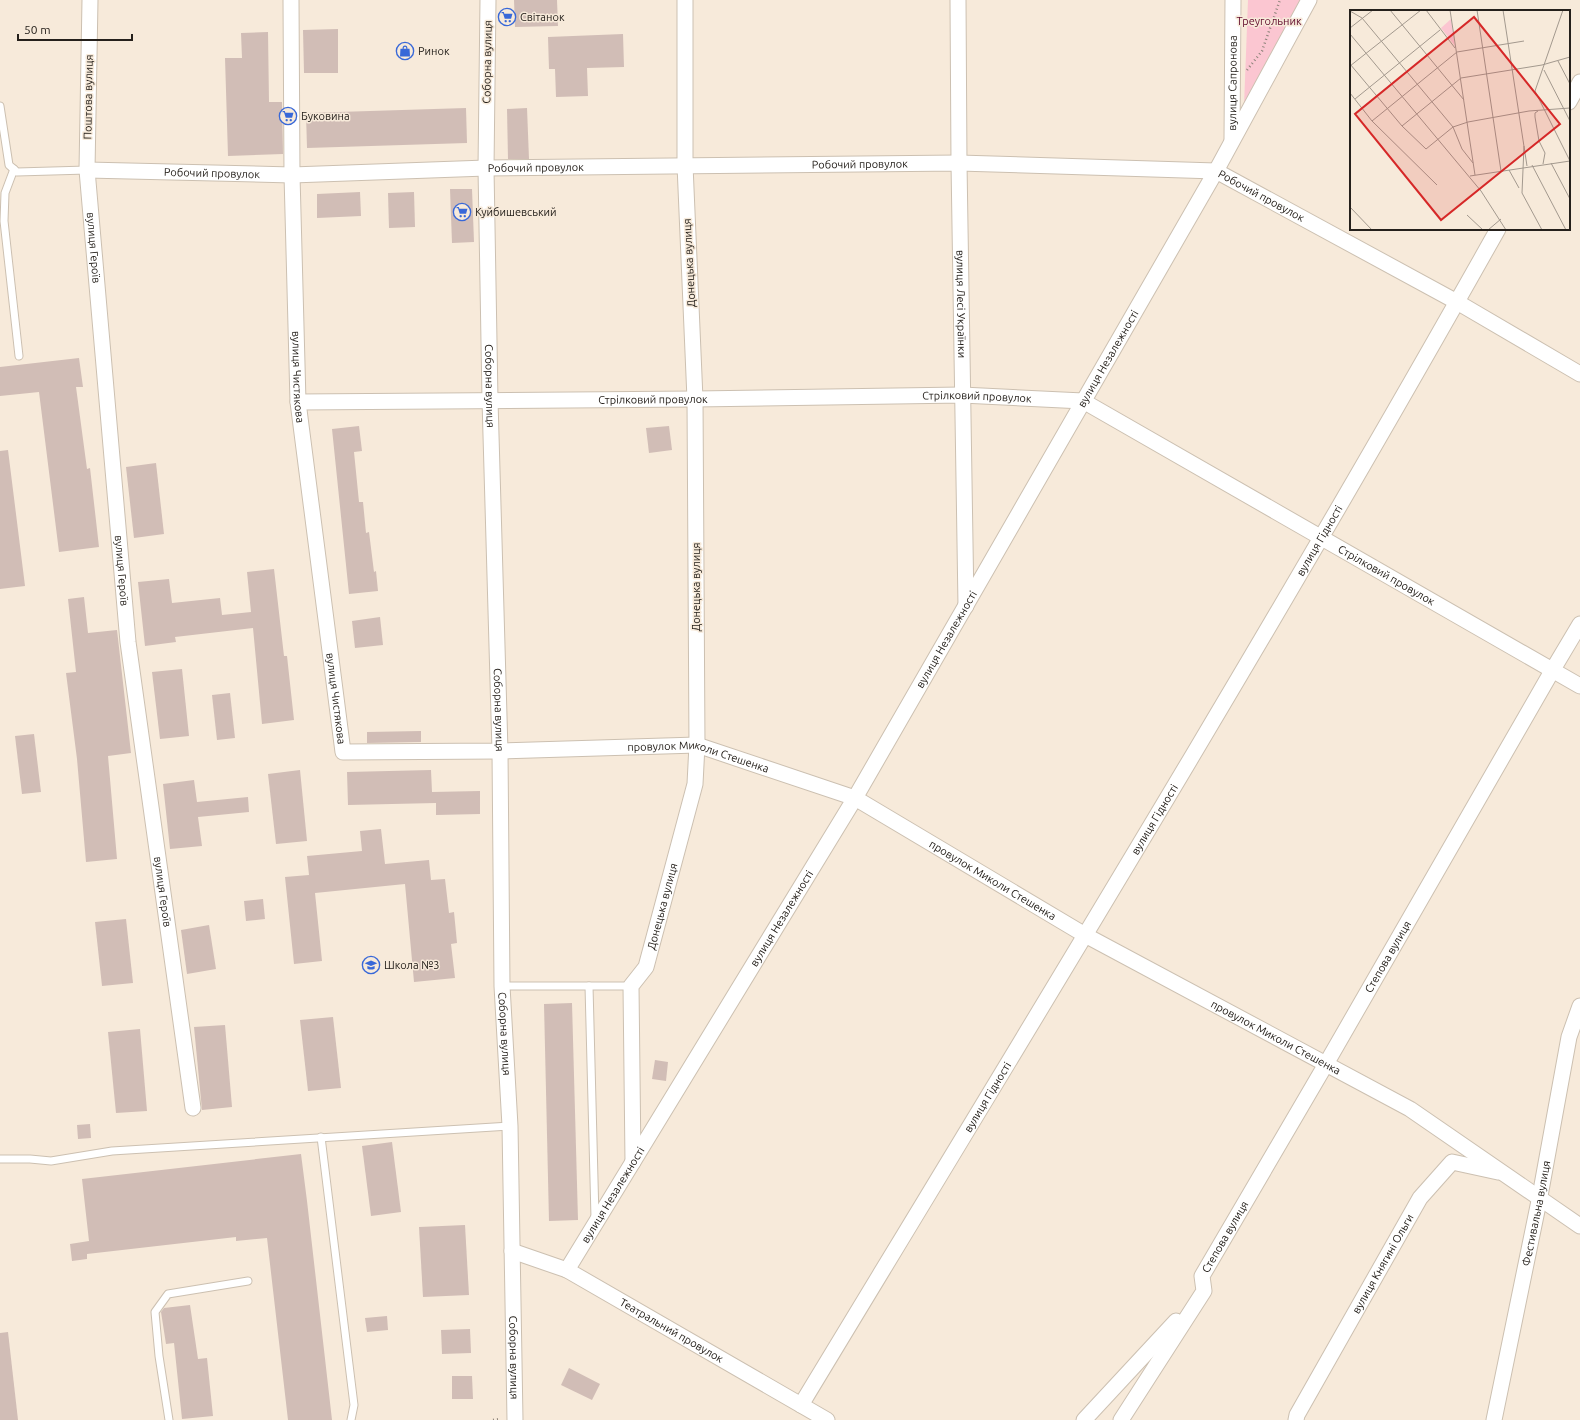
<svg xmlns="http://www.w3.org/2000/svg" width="1580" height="1420" viewBox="0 0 1580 1420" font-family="Ubuntu,sans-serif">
<rect width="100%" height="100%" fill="#f7eada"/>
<polygon fill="#fbc6d1" points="1248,0 1307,0 1244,106"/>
<g fill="#d1bdb6">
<polygon points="514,0 557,0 558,26 515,27"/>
<polygon points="338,29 338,73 304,73 303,30"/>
<polygon points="268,32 269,102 282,102 283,154 228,156 225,58 242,58 241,33"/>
<polygon points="623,34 624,67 587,68 588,96 556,97 555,69 549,69 548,37"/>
<polygon points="466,108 467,143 307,148 306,113"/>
<polygon points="527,108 529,159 508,159 507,109"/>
<polygon points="450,189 472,189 474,242 452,243"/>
<polygon points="360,192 361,216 317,218 317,194"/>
<polygon points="414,192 415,227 389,228 388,193"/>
<polygon points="79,358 83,387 76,387 87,469 90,468 99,547 59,552 39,392 0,396 0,367"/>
<polygon points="359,426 362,451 354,452 359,502 363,502 366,533 369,532 374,572 376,571 378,591 349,594 332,429"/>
<polygon points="669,426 672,450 649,453 646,428"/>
<polygon points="8,450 25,586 0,589 0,451"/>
<polygon points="156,463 164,534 134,538 126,467"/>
<polygon points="274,569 284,656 287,656 294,720 262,724 253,628 175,637 176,642 145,646 138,582 169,579 172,603 220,598 222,615 251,612 247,572"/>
<polygon points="84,597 88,633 117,630 131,753 108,756 117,859 86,862 77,759 66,673 76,672 68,599"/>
<polygon points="380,617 383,645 355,648 352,621"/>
<polygon points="182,669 189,736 160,739 152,672"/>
<polygon points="230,693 235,738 217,740 212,695"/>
<polygon points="421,731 421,742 367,743 367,732"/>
<polygon points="34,734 41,792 22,794 15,736"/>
<polygon points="300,770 307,841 276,844 268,774"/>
<polygon points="431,770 432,792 480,791 480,814 436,815 436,803 348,805 347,772"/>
<polygon points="194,780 197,802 248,797 249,812 198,817 202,846 170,849 163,784"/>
<polygon points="381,829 385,864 429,860 431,880 445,879 449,913 454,912 457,943 451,944 455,978 414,982 405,884 315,893 322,961 294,964 285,877 309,875 307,856 362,851 360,831"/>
<polygon points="263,899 265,919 246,921 244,901"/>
<polygon points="126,919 133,983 102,986 95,922"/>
<polygon points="209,925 216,969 187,974 181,930"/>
<polygon points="572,1003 578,1220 549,1221 544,1004"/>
<polygon points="333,1017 341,1088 308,1091 300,1020"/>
<polygon points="225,1025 232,1107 202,1110 194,1027"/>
<polygon points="140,1029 147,1111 116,1113 108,1032"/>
<polygon points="655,1060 668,1062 666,1081 652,1079"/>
<polygon points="90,1124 91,1138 78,1139 77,1125"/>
<polygon points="392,1142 401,1212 371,1216 362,1146"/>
<polygon points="301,1154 307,1201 332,1420 288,1420 267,1238 236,1241 236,1237 87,1254 87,1259 72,1261 70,1244 89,1241 82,1179"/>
<polygon points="465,1225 469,1295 423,1297 419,1227"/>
<polygon points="190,1305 198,1359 207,1358 213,1416 182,1419 174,1343 166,1344 161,1312 164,1308"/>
<polygon points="387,1316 388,1330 367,1332 365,1318"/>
<polygon points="470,1329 471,1353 442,1354 441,1330"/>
<polygon points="8,1332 18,1420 0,1420 0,1333"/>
<polygon points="569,1368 600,1384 592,1400 561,1385"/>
<polygon points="452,1376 472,1376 473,1399 452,1399"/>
</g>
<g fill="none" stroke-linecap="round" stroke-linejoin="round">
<defs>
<g id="lane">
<polyline points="0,106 9,165 17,172 87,170"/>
<polyline points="14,169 5,193 4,221 19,356"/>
<polyline points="502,986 631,986"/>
<polyline points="589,986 595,1218"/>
<polyline points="321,1137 354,1405 351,1420"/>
<polyline points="0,1159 30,1159 51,1161 112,1151 510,1126"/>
<polyline points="169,1420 159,1356 155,1312 168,1294 248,1281"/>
</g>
<g id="street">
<path id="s1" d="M90 0 87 170 128 642 193 1108"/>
<path id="s2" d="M291 0 292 175 298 402 343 752 500 751 697 745 855 798 1085 935 1410 1109 1580 1226"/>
<path id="s3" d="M488 0 486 168 490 400 500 751 502 986 510 1126 515 1420"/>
<path id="s4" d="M958 0 959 163 966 606"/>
<polyline points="1569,102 1580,82"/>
<path id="s5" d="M1232 139 1233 0"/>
<path id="s6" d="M87 170 292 175 486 168 959 163 1216 171 1457 302 1580 374"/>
<path id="s7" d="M298 402 695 399 962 395 1083 401 1580 686"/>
<path id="s8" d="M633 1162 631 986 646 967 695 784 697 745 695 399 685 165V0"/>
<path id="s9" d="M512 1251 567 1270 827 1420"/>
<path id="s10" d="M567 1270 855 798 1216 171 1309 0"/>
<path id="s11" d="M801 1405C1037 1015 1275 626 1498 229"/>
<polyline points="1084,1420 1176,1321"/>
<path id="s12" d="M1121 1420 1204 1291 1202 1276 1326 1064 1552 671 1580 624"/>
<path id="s13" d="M1296 1420 1297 1415 1420 1198 1452 1162 1498 1172"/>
<path id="s14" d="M1494 1420 1540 1196 1569 1037 1580 1006"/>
</g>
</defs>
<use href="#lane" stroke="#ccc0b1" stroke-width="9"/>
<use href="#street" stroke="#ccc0b1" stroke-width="17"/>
<g stroke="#8c8379" stroke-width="2.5" stroke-dasharray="1 3" stroke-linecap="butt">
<polyline points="1247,70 1262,51 1280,0"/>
<polyline points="493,1420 500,1419"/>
</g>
<use href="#lane" stroke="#fff" stroke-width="7"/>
<use href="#street" stroke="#fff" stroke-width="15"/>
</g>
<defs>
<symbol id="supermarket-ring" viewBox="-11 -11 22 22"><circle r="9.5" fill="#f7eada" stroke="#3868d8" stroke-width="1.5"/><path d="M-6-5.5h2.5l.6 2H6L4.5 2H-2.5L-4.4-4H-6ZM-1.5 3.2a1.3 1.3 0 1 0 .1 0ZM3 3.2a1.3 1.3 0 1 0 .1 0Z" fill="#3868d8"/></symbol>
<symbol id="shop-ring" viewBox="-11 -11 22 22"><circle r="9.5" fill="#f7eada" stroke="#3868d8" stroke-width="1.5"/><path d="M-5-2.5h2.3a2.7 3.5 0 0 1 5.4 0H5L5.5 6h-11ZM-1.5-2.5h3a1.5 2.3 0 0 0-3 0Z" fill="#3868d8"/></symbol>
<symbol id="school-ring" viewBox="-11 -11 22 22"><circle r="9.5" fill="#f7eada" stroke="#3868d8" stroke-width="1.5"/><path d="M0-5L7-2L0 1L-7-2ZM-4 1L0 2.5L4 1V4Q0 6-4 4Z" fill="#3868d8"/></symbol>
</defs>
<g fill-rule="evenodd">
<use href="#supermarket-ring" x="497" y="7" width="20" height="20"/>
<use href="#shop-ring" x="395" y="41" width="20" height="20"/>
<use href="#supermarket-ring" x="278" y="106" width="20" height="20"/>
<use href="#supermarket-ring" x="452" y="202" width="20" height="20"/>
<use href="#school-ring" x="361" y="955" width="20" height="20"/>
</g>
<g text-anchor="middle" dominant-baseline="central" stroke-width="3" stroke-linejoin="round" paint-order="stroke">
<g font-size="11" fill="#25201b" stroke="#f7eada" text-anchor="start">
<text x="520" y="17">Світанок</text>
<text x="418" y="51">Ринок</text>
<text x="301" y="116">Буковина</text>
<text x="475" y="212">Куйбишевський</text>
<text x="384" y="965">Школа №3</text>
</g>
<g font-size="11" fill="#610a2c" stroke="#f7eada">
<text x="1269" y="21">Треугольник</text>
</g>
<g font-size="11" fill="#25201b" stroke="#f7eada">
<text transform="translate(487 62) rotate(-89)">Соборна вулиця</text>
<text stroke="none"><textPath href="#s5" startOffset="56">вулиця Сапронова</textPath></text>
<text transform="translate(88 97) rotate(-89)">Поштова вулиця</text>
<text stroke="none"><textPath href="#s6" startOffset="773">Робочий провулок</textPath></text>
<text stroke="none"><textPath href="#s6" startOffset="449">Робочий провулок</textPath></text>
<text stroke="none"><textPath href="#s6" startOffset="125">Робочий провулок</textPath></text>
<text stroke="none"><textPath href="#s6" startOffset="1181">Робочий провулок</textPath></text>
<text stroke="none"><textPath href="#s1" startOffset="248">вулиця Героїв</textPath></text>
<text transform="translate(689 263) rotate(-93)">Донецька вулиця</text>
<text stroke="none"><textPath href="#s4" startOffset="304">вулиця Лесі Українки</textPath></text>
<text stroke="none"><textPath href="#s10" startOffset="1060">вулиця Незалежності</textPath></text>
<text stroke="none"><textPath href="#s2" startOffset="377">вулиця Чистякова</textPath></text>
<text stroke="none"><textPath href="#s3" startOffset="386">Соборна вулиця</textPath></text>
<text stroke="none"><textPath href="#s7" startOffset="679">Стрілковий провулок</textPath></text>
<text stroke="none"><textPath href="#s7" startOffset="355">Стрілковий провулок</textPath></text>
<text stroke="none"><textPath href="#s11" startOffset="1008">вулиця Гідності</textPath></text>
<text stroke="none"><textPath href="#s1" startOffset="572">вулиця Героїв</textPath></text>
<text stroke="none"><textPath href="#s7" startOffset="1135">Стрілковий провулок</textPath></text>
<text transform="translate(696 587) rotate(-90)">Донецька вулиця</text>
<text stroke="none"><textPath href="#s10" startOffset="736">вулиця Незалежності</textPath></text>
<text stroke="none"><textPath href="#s2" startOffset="701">вулиця Чистякова</textPath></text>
<text stroke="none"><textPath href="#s3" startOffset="710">Соборна вулиця</textPath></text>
<text stroke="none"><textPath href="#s2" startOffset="1112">провулок Миколи Стешенка</textPath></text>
<text stroke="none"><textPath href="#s11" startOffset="684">вулиця Гідності</textPath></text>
<text stroke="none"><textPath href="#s2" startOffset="1436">провулок Миколи Стешенка</textPath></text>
<text stroke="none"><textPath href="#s1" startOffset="896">вулиця Героїв</textPath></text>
<text stroke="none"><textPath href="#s8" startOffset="263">Донецька вулиця</textPath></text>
<text stroke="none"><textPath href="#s10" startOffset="412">вулиця Незалежності</textPath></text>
<text stroke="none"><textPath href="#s12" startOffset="538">Степова вулиця</textPath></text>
<text stroke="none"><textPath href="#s3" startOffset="1034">Соборна вулиця</textPath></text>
<text stroke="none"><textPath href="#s2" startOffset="1760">провулок Миколи Стешенка</textPath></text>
<text stroke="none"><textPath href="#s11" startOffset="360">вулиця Гідності</textPath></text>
<text stroke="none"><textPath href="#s10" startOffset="88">вулиця Незалежності</textPath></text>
<text stroke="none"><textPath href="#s14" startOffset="211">Фестивальна вулиця</textPath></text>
<text stroke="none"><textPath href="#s12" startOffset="214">Степова вулиця</textPath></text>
<text stroke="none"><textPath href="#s13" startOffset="179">вулиця Княгині Ольги</textPath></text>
<text stroke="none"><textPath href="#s9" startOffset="179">Театральний провулок</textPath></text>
<text stroke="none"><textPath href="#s3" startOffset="1358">Соборна вулиця</textPath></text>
</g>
</g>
<g transform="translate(1350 10)">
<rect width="220" height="220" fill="#f7eada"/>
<path d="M101 9 105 36 91 18Z" fill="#fbc6d1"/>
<path fill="none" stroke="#a3998e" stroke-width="1" d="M40 0 114 90M76 0 105 38M100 0 125 165M127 0 151 161M153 0 177 156M213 0 185 81 220 151M0 1 12 8 103 117 112 139 123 153M0 18 23 0M0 24 131 181 156 220M208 51 220 74M0 54 52 116 76 139 103 117 118 112 179 101 220 98M0 56 71 0M194 60 220 111M0 83 22 111 87 175M5 89 90 20M188 101 185 103V107L189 131 195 143 193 154M22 111 107 42 174 31M52 116 111 68 192 55 220 47M174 136 172 183 192 220M201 153 220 189M182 155 216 220M159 160 169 178M120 166 220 151M0 197 22 220M117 205 133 220M138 220 151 209"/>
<path fill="#d62828" fill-opacity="0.15" stroke="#d62828" stroke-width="2" d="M124 7 210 114 91 210 5 104Z"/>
<rect width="220" height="220" fill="none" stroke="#25201b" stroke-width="2"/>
</g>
<path d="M18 34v6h114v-6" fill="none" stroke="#25201b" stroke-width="2"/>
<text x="24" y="34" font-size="12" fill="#25201b" stroke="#f7eada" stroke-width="3" paint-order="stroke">50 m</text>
</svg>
